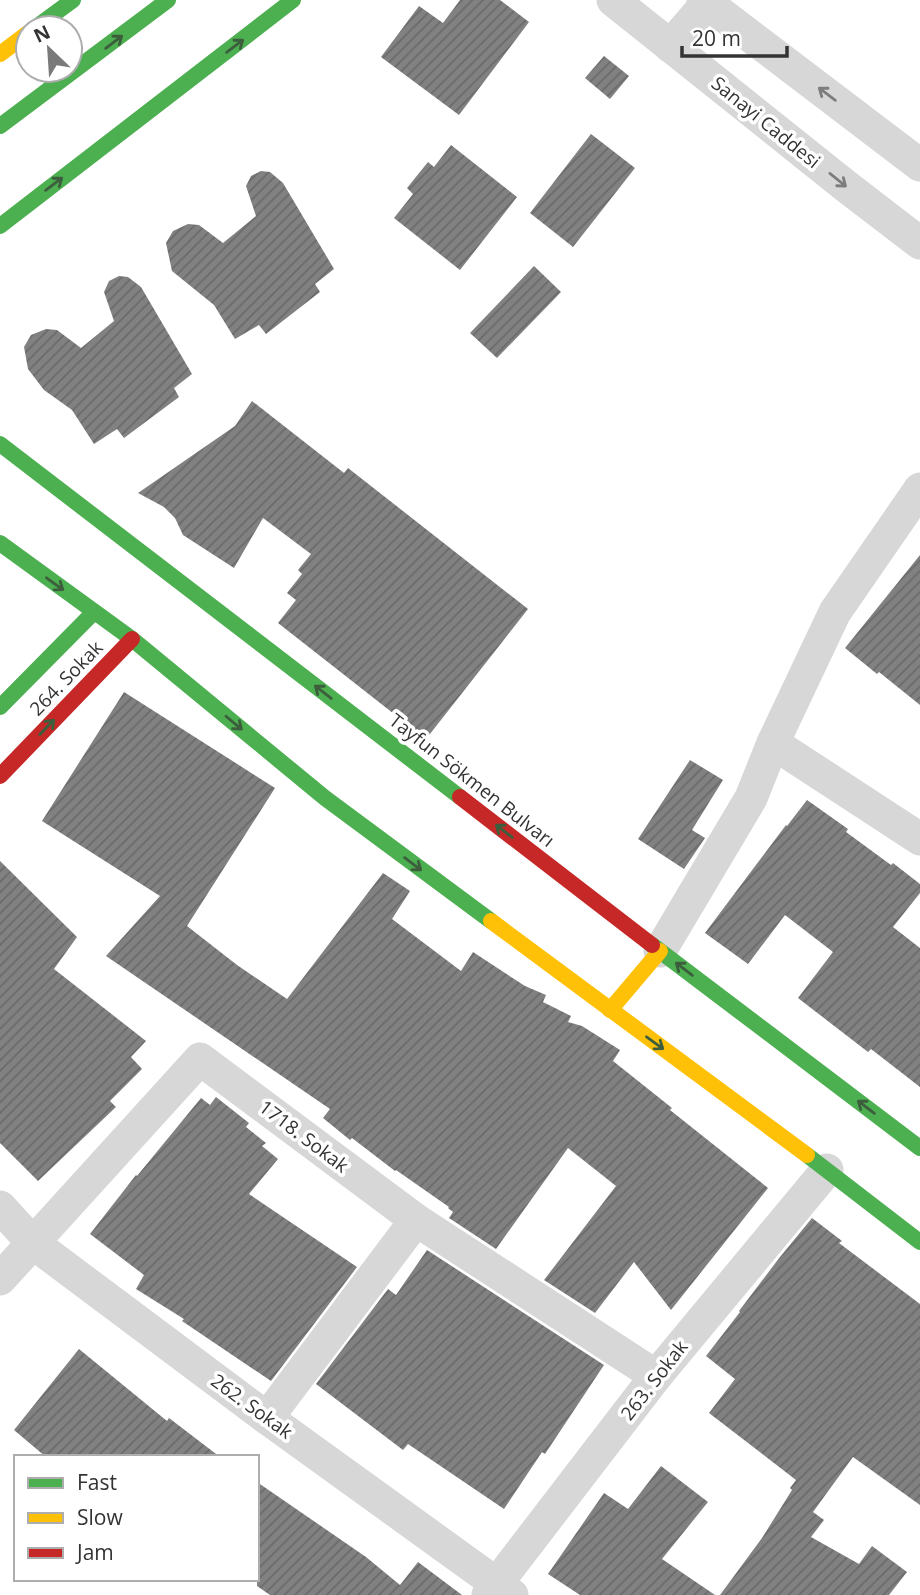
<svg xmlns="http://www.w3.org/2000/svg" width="920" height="1595" viewBox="0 0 920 1595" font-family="'Open Sans',sans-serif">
<defs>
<pattern id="building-hatch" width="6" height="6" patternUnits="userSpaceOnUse" patternTransform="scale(1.75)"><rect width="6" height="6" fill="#818181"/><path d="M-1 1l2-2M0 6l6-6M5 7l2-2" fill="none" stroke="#6a6a6a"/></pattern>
</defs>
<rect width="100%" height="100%" fill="#fff"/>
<g fill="url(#building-hatch)">
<polygon points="460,0 500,0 529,22 459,115 381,57 419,6 443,23"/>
<polygon points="604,56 629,76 610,99 585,78"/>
<polygon points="591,134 635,168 573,247 530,213"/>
<polygon points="451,145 517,197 460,270 394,218 413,194 407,188 428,162 434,167"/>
<polygon points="261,171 270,172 283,183 334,269 315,284 320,292 266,334 259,325 235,339 214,305 172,271 166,243 173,231 188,224 199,225 223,243 256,216 246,186 251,176"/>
<polygon points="534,266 561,292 497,358 470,333"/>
<polygon points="119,276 128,277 141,287 192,374 174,388 179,397 124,438 117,429 94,444 72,410 44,390 28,369 24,347 31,335 46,329 57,330 81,348 114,321 104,292 109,281"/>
<polygon points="252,401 344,473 348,468 528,609 426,739 278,623 296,600 287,593 302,574 298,570 311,554 263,518 234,568 183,535 175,518 164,507 138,493 235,426"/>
<polygon points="920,555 920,705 879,672 877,674 845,648"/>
<polygon points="124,692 275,788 187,926 237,965 287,999 383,873 410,891 392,919 461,971 473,952 525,986 546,995 543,1002 571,1016 568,1022 582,1026 620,1050 613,1061 672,1108 670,1110 768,1188 671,1310 634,1262 595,1313 544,1280 616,1186 568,1148 496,1249 449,1218 453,1212 448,1208 449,1207 396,1170 395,1171 352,1138 350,1140 323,1118 330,1109 106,956 160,896 42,821"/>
<polygon points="690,760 723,780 692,830 705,838 684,869 638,839"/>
<polygon points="807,800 848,829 846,832 891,865 893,863 920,884 920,893 893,927 920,948 920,1087 871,1049 868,1052 798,998 833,952 785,915 748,964 705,933 786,825 787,826"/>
<polygon points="0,861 77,937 54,969 146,1041 131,1057 142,1069 110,1101 116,1107 38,1181 0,1143"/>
<polygon points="216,1097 249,1123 246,1127 266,1143 262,1146 278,1159 249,1194 357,1267 271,1381 182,1321 184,1319 136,1289 144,1275 90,1234 136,1175 137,1176 201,1098 210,1105"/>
<polygon points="812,1218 842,1241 839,1243 920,1304 920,1505 853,1457 813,1512 824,1520 811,1537 859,1564 872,1546 907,1572 889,1595 720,1595 762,1538 792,1490 790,1488 796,1480 709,1413 735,1379 706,1356 740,1312 739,1311 780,1257"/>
<polygon points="427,1250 604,1365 545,1454 542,1452 504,1509 408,1444 403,1450 316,1384 388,1289 396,1295"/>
<polygon points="79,1349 167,1421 169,1418 220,1457 46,1457 14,1430"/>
<polygon points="661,1466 708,1502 662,1559 715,1595 580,1595 548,1574 604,1493 628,1509"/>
<polygon points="257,1482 366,1557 400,1585 418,1562 462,1595 270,1595 257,1586"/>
</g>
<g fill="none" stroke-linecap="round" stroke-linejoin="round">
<g stroke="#d7d7d7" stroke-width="33">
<polyline points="613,0 847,187 920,243"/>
<polyline points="703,0 920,165"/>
<polyline points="670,46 710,0"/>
<polyline points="773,743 920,839"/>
<polyline points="660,951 751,798 773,743 835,612 920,489"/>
<polyline points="0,1207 33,1243 267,1418 512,1595"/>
<polyline points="0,1279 200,1059 416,1220 656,1376"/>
<polyline points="267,1418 416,1220"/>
<polyline points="488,1595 656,1376 827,1170"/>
</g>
<g stroke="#4caf50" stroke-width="16">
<polyline points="35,28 73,0"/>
<polyline points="0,126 168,0"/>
<polyline points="0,226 293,0"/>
<polyline points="0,444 460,797"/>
<polyline points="0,543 132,639 325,798 491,921"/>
<polyline points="0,707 94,612"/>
<polyline points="652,945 920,1148"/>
<polyline points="807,1155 920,1242"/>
</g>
<g stroke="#ffc107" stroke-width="16">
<polyline points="0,54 28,33"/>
<polyline points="491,921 807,1155"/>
<polyline points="610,1010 660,951"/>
</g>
<g stroke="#c62828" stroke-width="16">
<polyline points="0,776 132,639"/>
<polyline points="460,797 652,945"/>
</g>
</g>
<defs><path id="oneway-shaft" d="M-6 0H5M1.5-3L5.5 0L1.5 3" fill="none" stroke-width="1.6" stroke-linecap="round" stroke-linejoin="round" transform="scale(1.75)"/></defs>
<g stroke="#3c5e3d">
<use href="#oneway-shaft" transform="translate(114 42) rotate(-37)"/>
<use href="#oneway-shaft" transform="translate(235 46) rotate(-37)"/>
<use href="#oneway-shaft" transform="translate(54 184) rotate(-37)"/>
<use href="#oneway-shaft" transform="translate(55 584) rotate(36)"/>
<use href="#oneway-shaft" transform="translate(323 692) rotate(-142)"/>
<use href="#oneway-shaft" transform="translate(234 723) rotate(40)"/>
<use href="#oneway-shaft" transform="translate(47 727) rotate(-46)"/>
<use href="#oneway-shaft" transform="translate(504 831) rotate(-142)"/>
<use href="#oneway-shaft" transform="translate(413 864) rotate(37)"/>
<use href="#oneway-shaft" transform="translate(684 969) rotate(-143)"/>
<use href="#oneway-shaft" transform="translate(655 1043) rotate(36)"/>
<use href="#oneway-shaft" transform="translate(866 1107) rotate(-143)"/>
</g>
<g stroke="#7d7d7d">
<use href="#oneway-shaft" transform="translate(827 94) rotate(-143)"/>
<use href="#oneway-shaft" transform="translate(838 180) rotate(39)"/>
</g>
<g text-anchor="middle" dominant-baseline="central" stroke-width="7" stroke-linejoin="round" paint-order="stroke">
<g font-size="19" fill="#333" stroke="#fff">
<text transform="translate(766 122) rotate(39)">Sanayi Caddesi</text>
<text transform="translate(66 678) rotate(-46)">264. Sokak</text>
<text transform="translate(472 780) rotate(38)">Tayfun Sökmen Bulvarı</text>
<text transform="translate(304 1136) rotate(37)">1718. Sokak</text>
<text transform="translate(654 1380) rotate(-52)">263. Sokak</text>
<text transform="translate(252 1406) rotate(36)">262. Sokak</text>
</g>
</g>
<rect x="14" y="1455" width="245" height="126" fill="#ffffff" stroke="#adadad" stroke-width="2"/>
<rect x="28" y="1478" width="35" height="10" fill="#4caf50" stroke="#adadad" stroke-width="2"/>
<text x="77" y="1490" font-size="21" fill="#333333">Fast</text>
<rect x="28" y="1513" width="35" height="10" fill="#ffc107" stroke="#adadad" stroke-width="2"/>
<text x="77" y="1525" font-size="21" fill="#333333">Slow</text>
<rect x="28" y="1548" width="35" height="10" fill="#c62828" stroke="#adadad" stroke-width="2"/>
<text x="77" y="1560" font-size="21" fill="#333333">Jam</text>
<g transform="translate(49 49) rotate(335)"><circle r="33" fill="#ffffff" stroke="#adadad" stroke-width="2"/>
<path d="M0-5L12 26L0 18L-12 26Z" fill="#7a7a7a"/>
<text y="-10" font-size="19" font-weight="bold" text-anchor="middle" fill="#333333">N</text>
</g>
<path d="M682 46v10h105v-10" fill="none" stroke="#333333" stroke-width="3.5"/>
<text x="692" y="46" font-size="21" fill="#333333" stroke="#ffffff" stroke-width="5" paint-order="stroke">20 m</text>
</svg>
